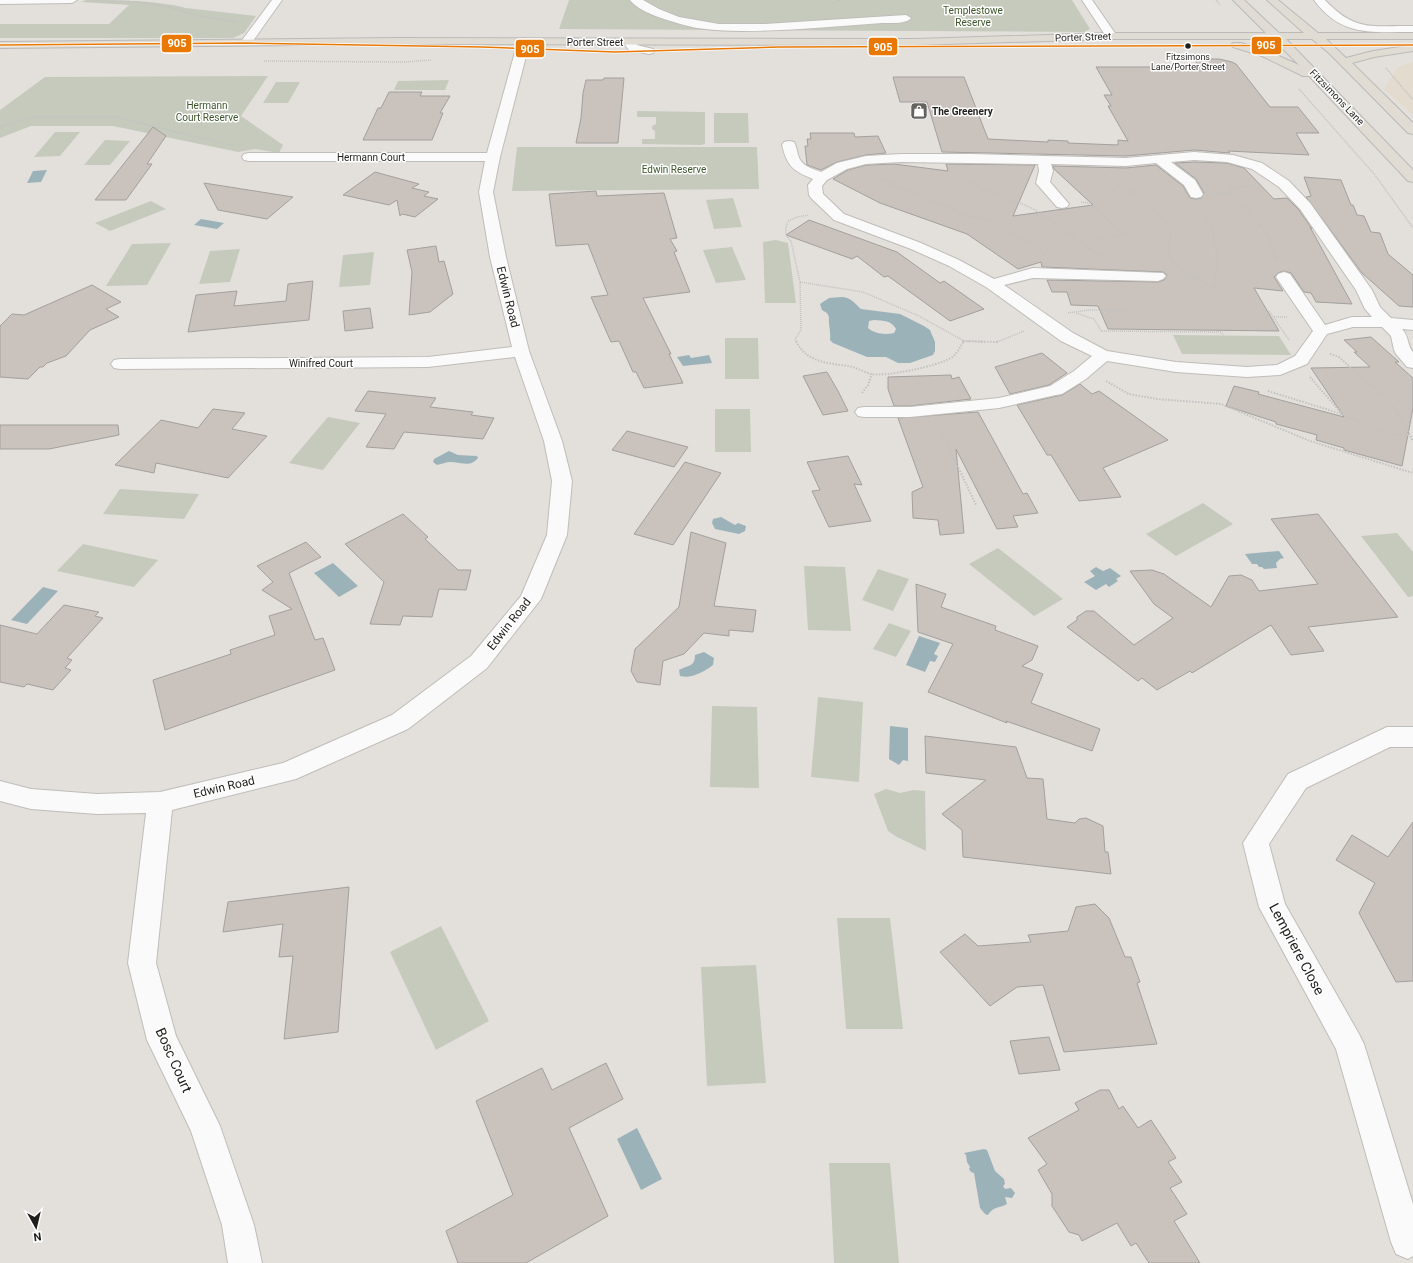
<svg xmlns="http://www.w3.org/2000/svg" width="1413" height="1263" viewBox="0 0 1413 1263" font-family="Roboto,sans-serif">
<rect width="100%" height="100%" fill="#e3e0dc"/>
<polygon fill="#e2dbce" points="1413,62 1413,115 1384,89 1398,67"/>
<g fill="#c5cabd">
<path d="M86 0C118 0 156 0 186 8L256 16 244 33 233 38H0V24H109L129 5 81 2Z"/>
<polygon points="569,0 1072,0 1090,29 1084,32 559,29"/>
<polygon points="268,76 241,116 283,145 279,153 255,149 238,152 113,126 31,126 0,138 0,110 45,77"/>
<polygon points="449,80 445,90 394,90 398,81"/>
<polygon points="276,82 300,82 288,103 263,103"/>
<polygon points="637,111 705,112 705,144 701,145 642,144 642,139 655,139 655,131 652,129 652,126 656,124 656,117 637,117"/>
<polygon points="714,113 748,113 749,143 714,143"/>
<polygon points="55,132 80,132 60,156 34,157"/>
<polygon points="105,140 130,141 110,165 84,165"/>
<polygon points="517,147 757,147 759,189 512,191"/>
<polygon points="733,198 742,227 714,229 706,200"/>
<polygon points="151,201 166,209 110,231 95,223"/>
<polygon points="776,240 788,243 796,303 765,303 763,242"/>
<polygon points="171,243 147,285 106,286 132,244"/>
<polygon points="732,247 746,280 716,283 703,250"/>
<polygon points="240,249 230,282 199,284 210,251"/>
<polygon points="374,252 370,285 339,287 343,255"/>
<polygon points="1173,335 1279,336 1291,355 1182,354"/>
<polygon points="725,338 758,338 759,379 725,379"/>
<polygon points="715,409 750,409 751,452 715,452"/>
<polygon points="328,417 360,423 323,470 289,463"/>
<polygon points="120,489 199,494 184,519 103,514"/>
<polygon points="1203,503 1233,524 1176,556 1146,534"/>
<polygon points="1397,533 1413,552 1413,596 1408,597 1361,536"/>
<polygon points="83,544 158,560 134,587 57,571"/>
<polygon points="998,548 1063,599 1034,616 969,564"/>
<polygon points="804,566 845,567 851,631 808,630"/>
<polygon points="878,569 909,579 893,611 862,600"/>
<polygon points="889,623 911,631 896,657 873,649"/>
<polygon points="818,697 863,702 859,782 811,777"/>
<polygon points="712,706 757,707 759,788 710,787"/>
<polygon points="886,789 900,793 913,790 925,791 926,851 897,837 888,831 874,794"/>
<polygon points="837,918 890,918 903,1029 846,1029"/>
<polygon points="441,926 489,1021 436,1050 390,952"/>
<polygon points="756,965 766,1083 707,1086 701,967"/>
<polygon points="829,1163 890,1163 899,1263 834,1263"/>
</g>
<g fill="#9cb2b9" fill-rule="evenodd">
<polygon points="47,170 41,182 27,183 33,171"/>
<polygon points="201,219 224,223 217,229 194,225"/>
<path d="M841 297C851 297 854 303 861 309L900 314 924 326 930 330 935 342V351L933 355 910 363H898L886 357H867L833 343 830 340C831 331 828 324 829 317L827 313 822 310 820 304 829 298ZM874 320C884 321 891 320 896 329L894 333C885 335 875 334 868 328L869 321Z"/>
<polygon points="689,355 691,358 709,355 712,363 683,366 677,357"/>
<path d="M449 451 458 455 477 456 478 458C470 468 462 462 450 462 446 462 442 464 437 465L433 462 434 459Z"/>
<polygon points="721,517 735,525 738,523 746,526 745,531 739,534 715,529 712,523 713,519"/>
<polygon points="1279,551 1284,558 1280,559 1276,563 1277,568 1264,569 1262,567 1259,567 1257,564 1252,564 1245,554"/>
<polygon points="333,563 358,586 339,597 314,573"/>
<polygon points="1096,567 1103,571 1110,568 1121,576 1116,579 1118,581 1109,587 1106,584 1096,590 1084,582 1095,576 1090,571"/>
<polygon points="43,587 58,591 27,624 11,620"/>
<polygon points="919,636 940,643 934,654 938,656 935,662 930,661 925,672 906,665"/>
<path d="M704 652 714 658 713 665C704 672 691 679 680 676L679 670C688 665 695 667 695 655Z"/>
<polygon points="890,726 908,728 908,761 903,760 899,765 889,759"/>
<polygon points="637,1128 662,1179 641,1190 617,1139"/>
<path d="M984 1149 987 1150 995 1171 1004 1179 1005 1184 1003 1186 1005 1189 1011 1188 1015 1193 1012 1198 1005 1197 1007 1204C999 1209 995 1205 988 1215L985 1214 980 1208 974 1173 971 1172 969 1169 970 1167 967 1162 966 1155 964 1153Z"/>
</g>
<g fill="#c9c2bd" stroke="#a3a09d">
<polygon points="1194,59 1219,59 1232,62 1236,64 1270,107 1298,107 1319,133 1296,133 1309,155 1228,151 1230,153 1194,150 1126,156 942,152 927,102 900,102 893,77 964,77 988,139 1048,142 1048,140 1068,141 1068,143 1118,145 1118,140 1128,141 1108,106 1111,106 1104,95 1112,95 1096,67 1200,67"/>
<polygon points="604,78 624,78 618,143 576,143 581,118 583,93 586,80 603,80"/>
<polygon points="389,92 422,92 420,96 450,96 440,113 443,113 432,140 363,140 378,108 381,108"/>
<polygon points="153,127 166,136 147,164 152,164 126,200 95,200"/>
<polygon points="810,133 854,133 855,137 878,136 886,153 866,155 837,162 821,170 807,165 805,146 808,146 807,139 811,139"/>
<polygon points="1194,162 1227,163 1244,168 1274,199 1287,198 1299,210 1312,229 1310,227 1352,304 1316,302 1311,293 1304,292 1291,273 1284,271 1278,273 1274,277 1283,291 1254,288 1279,331 1108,329 1098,306 1071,305 1067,292 1052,292 1047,280 1158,282 1164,280 1167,275 1163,272 1042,267 1041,262 1018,269 967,234 880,203 833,179 848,170 866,165 894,164 948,171 946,164 1035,165 1013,216 1093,205 1054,169 1053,166 1126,168 1156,165 1183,186 1190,198 1196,199 1201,198 1204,193 1196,179 1175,163"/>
<polygon points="375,172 419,184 412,188 429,192 424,196 438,199 415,217 402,214 400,216 397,200 389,205 343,195"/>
<polygon points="1304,177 1341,180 1351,205 1353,205 1357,215 1364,216 1371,232 1380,233 1388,254 1413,275 1413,307 1399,306 1362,273 1306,197 1311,196"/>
<polygon points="204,183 293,197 267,219 218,210"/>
<polygon points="596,191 597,196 664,193 677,238 670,239 677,251 674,252 690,292 643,298 671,354 669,354 683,383 644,388 636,372 633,372 619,341 611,342 591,297 608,295 588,244 556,246 549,194"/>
<polygon points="809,220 897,252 940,283 944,281 984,309 950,321 888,276 884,277 857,256 852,259 786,235"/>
<polygon points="436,246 439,262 444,261 453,294 430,312 409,315 412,272 407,250"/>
<polygon points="313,281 309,320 188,332 196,295 237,291 234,306 286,301 288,284"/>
<polygon points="92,285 121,302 106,309 119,317 90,330 66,356 47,363 43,367 40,367 28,379 0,377 0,326 12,314 24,315"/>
<polygon points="370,308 373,328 345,331 343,311"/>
<polygon points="1371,337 1399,362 1395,362 1413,378 1413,408 1402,466 1344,450 1344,448 1316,440 1317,435 1276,424 1276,422 1226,406 1234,386 1259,392 1258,394 1344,417 1311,368 1370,367 1354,352 1357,352 1344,340"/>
<polygon points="1042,353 1067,373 1049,385 1010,394 995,367"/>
<polygon points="827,372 838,391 848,411 823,415 803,376"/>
<polygon points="951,375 952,379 959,377 971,399 910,406 894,406 888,389 888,377"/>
<polygon points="1080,384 1092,394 1099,391 1168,440 1103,468 1121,497 1079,501 1051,455 1047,455 1017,405 1062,395"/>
<polygon points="368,391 436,398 430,407 473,412 471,415 494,418 483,439 404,432 394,449 366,447 386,414 355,411"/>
<polygon points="213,409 245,413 232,429 267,436 228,478 156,463 154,473 115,465 161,420 198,428"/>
<polygon points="978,412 1023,494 1027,493 1038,513 1013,516 1018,527 997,529 956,449 964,533 940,535 938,520 913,518 912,492 923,487 898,418"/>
<polygon points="0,425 118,425 119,435 49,449 0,449"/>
<polygon points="627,431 688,447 674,467 612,450"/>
<polygon points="848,456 862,485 854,484 871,521 829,527 812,491 820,490 807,462"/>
<polygon points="685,462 721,473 673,545 634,534"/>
<polygon points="403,514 428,537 425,539 458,570 471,570 466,590 439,589 432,617 403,616 400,625 370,624 384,582 345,544"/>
<polygon points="1318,514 1398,617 1308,627 1324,651 1291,655 1271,625 1192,673 1190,671 1157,690 1142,678 1138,681 1067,627 1077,620 1077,617 1086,611 1094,611 1134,645 1173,618 1154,604 1130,571 1152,570 1164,574 1211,607 1229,576 1241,575 1252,580 1259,591 1318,584 1271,519"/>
<polygon points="691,532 726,543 714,606 756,610 753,632 729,630 729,636 704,633 684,654 663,661 660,685 637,682 631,671 635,649 679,607"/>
<polygon points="306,542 321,557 289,573 315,640 323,638 335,670 165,730 153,680 231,654 230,650 275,635 269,616 292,609 262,590 273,582 257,566"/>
<polygon points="916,584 946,594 941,607 996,626 995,630 1038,646 1032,660 1022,666 1043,674 1031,703 1100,729 1092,751 1006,721 1007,723 928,692 953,644 918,632"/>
<polygon points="64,605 99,612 95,616 103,618 67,658 72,660 65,668 71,670 53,690 27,684 24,687 0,682 0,625 37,634"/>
<polygon points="925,736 1016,747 1027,778 1043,779 1047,819 1075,823 1079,819 1086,818 1103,826 1105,852 1108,852 1111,874 963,857 962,830 942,814 986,780 926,773"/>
<polygon points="1413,822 1413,981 1396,982 1359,913 1375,883 1336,860 1352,835 1388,857"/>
<polygon points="349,887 338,1032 284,1039 293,956 279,957 283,924 223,932 228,902"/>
<polygon points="1095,904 1109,918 1125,957 1131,957 1140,982 1137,983 1157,1044 1064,1052 1043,985 1017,987 990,1006 940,952 965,934 978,946 1031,942 1028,935 1068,931 1076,907"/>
<polygon points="1049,1037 1060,1070 1019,1074 1010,1041"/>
<polygon points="606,1063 623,1099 569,1128 608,1216 526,1263 458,1263 446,1231 513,1195 476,1101 542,1068 552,1090"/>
<polygon points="1100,1090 1109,1090 1119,1109 1123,1106 1138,1128 1151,1120 1176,1158 1168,1162 1182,1182 1170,1188 1187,1214 1174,1221 1200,1263 1149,1263 1136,1243 1131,1246 1117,1223 1082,1241 1079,1235 1069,1232 1052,1206 1052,1194 1038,1170 1047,1164 1028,1138 1079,1110 1075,1103"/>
</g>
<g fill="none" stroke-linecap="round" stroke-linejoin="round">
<defs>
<g id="minor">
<polygon points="0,0 77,0 72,3 0,4"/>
<polygon points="272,0 282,0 250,45 242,45 240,43"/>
<path d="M630 0H643L659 9 679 17 719 24H765L906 15 911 18C907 24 890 23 882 23 836 26 789 31 742 31 727 31 711 30 697 28 679 24 640 14 630 0Z"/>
<polygon points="1082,0 1092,0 1117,36 1115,38 1107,38"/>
<path d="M1314 0H1325C1356 33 1372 25 1413 26V32C1372 32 1341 37 1314 0Z"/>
<polygon points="524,38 528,39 530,41 500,157 493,192 506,257 529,351 562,441 572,481 567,535 541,599 487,668 408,729 296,779 172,810 156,963 176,1036 220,1126 254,1225 262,1263 228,1263 222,1225 191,1131 147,1040 128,963 146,813 97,814 31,809 0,801 0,781 31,789 97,794 160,792 283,763 392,715 471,656 521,596 547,535 552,481 544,441 515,357 428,367 120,369 114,368 111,364 114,360 120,359 428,357 512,347 490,257 479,192 485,161 249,161 244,160 242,157 244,154 249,153 487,153 518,41 520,39"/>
<polygon points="633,39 637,40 639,42 637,45 653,49 655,51 653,53 649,54 629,50 625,45 629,40"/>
<path d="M789 141 794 142C796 146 797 150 798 155 801 166 811 168 821 172L837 163 866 156 901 154H972L1126 158 1194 152 1233 155 1262 163 1289 181 1310 203 1372 290 1380 307 1391 318 1413 320V330L1402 329C1409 336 1407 345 1413 352V368L1407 367 1396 354 1394 350 1391 336 1382 327H1353L1327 334 1307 364 1280 375 1247 377 1176 372 1107 361 1086 379 1062 394 1056 395 999 408 910 417H864L858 416 855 412 858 408 864 407H910L999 398 1050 386 1074 371 1092 356 1061 341 986 287 949 266 911 249 834 220 811 198 809 195 808 185 813 179C793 171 787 166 782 145L784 142ZM1194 160 1227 162 1252 169 1279 187 1300 209 1356 290 1365 309 1372 317H1352L1325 325 1290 274 1284 272 1278 274 1276 277 1313 331 1295 356 1277 365 1247 367 1176 362 1107 351 1073 333 1004 285 1033 278 1158 281 1163 279 1166 276 1163 273 1033 268 994 279 959 260 921 243 844 214 823 194 822 186 827 180 847 169 866 164 901 162 1038 164 1039 171 1036 183 1057 207 1062 208 1067 207 1069 204 1050 182 1053 171 1051 164 1126 166 1156 163 1184 185 1191 197 1196 198 1201 197 1203 194 1195 180 1171 162Z"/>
<polygon points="1387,727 1413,727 1413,747 1390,747 1306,788 1269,844 1285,904 1359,1034 1364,1044 1413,1204 1413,1256 1408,1259 1396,1254 1391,1242 1336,1049 1259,907 1243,843 1288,774"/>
</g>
<polygon id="major" points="1233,0 1244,0 1279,33 1304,33 1267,0 1278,0 1318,33 1413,33 1413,39 1326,39 1346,58 1373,51 1413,45 1413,51 1374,57 1352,63 1413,123 1413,134 1408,133 1330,54 1312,39 1286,39 1413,170 1413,182 1408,181 1309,76 1303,76 1262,56 1233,47 1231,45 1233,43 1241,43 1270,52 1299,65 1273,39 1111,39 916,45 395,44 0,48 0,42 395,38 916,39 1111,33 1266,33"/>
</defs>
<use href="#minor" stroke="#bfbdb9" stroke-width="2"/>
<use href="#major" stroke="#bbbab8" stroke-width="2"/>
<g stroke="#c2c2c0" stroke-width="1.5" stroke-dasharray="1 1" stroke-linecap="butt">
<polyline points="90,0 138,2 168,7 204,17 238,22"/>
<polyline points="1216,0 1220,5"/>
<polyline points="830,5 840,0"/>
<polyline points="264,61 404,62 431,60"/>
<polyline points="1386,68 1413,100"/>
<polyline points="1299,89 1375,175 1413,228"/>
<polyline points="0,127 33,117 116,117 234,146"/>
<path d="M962 177C984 193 1011 197 1035 210 1058 224 1079 241 1100 257"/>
<polyline points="878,178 970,216 990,221 1018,237 1037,245 1046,255"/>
<path d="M1111 179 1121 187 1133 192 1170 226C1172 235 1168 242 1169 251 1171 270 1199 280 1214 287 1220 261 1217 233 1202 211"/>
<polyline points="1252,185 1230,189 1231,194 1266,232 1277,261"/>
<polyline points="1213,194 1231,194"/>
<polyline points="1081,202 1088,203 1123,233 1122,235 1099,239"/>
<polyline points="1179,277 1196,278"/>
<polyline points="800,282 863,292 919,316 964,341 985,342"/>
<polyline points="1269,311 1289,340"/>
<polyline points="1068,313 1089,310 1133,310"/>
<polyline points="1076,313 1094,319 1102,332"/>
<polyline points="1274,317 1287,317"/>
<polyline points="1102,331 1221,332 1223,335"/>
<path d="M796 342 795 339 801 330 800 282 791 241C784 235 785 229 788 221L797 217 809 215"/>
<polyline points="997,342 1024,331"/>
</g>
<g stroke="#c2c2c0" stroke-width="2" stroke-dasharray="1.5 1.5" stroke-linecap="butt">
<path d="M796 341C806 362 827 363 848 366 856 367 863 372 871 374 887 377 937 366 951 358 957 354 960 347 964 341"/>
<polyline points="963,341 996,342 999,341"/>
<polyline points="1330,354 1339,357 1384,397 1396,410 1413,441"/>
<polyline points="1310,377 1342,414"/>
<polyline points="1106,381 1129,394 1157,399 1221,404 1310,441 1413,473"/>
<polyline points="1268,391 1342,414 1389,435 1409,435"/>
<polyline points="862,393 868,385 872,374"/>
<path d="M940 427C951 454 964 479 976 505"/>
</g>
<use href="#minor" fill="#fbfafa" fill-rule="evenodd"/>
<use href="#major" fill="#e0dcd4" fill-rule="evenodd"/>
<defs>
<polyline id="bus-1" points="0,45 246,43 482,47 615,52 779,47 1413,45"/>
</defs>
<use href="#bus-1" stroke="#fff" stroke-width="3"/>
<use href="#bus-1" stroke="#e97803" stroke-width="1.5"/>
</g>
<defs>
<symbol id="shop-square" viewBox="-11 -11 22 22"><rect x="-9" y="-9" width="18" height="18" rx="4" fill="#64635f" stroke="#fff"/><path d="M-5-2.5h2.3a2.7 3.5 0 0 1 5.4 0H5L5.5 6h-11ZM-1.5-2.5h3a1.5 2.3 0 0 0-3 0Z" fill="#fff"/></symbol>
</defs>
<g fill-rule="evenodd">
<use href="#shop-square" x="909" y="101" width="20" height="20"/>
</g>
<circle fill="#201f1c" stroke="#fff" stroke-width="1.5" cx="1188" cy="46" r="3.5"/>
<g text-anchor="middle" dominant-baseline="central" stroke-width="3" stroke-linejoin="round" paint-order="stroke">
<g font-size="9" fill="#201f1c" stroke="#fff">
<text x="1188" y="57">Fitzsimons<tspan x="1188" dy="10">Lane/Porter Street</tspan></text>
</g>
<g font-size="10" fill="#3e552b" stroke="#fff">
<text x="973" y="10">Templestowe<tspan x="973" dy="12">Reserve</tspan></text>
<text x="207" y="105">Hermann<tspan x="207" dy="12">Court Reserve</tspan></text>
<text x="674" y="169">Edwin Reserve</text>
</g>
<g font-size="10" fill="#201f1c" stroke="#fff">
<text transform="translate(1083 37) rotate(-2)">Porter Street</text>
<text x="595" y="42">Porter Street</text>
<text transform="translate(1337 97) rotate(46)">Fitzsimons Lane</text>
<text x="371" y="157">Hermann Court</text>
<text x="321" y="363">Winifred Court</text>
</g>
<g font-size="10" font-weight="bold" fill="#201f1c" stroke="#fff" text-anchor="start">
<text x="932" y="111">The Greenery</text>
</g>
<g font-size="12" fill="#201f1c" stroke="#fff">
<text transform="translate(508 297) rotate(76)">Edwin Road</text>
<text transform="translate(509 624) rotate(-52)">Edwin Road</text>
<text transform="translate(224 787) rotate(-13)">Edwin Road</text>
</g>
<g font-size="14" fill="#201f1c" stroke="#fff">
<text transform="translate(1297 949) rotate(62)">Lempriere Close</text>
<text transform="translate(174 1060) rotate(66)">Bosc Court</text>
</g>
</g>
<g stroke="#fff" stroke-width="1.5">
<rect x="161" y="34" width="31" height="19" rx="4" fill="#e97803"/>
<rect x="1251" y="36" width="31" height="19" rx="4" fill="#e97803"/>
<rect x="868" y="37" width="30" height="19" rx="4" fill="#e97803"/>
<rect x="515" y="39" width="30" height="19" rx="4" fill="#e97803"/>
</g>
<g font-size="11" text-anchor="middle" font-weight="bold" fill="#fff">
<text x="177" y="47">905</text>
<text x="1266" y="49">905</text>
<text x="883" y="51">905</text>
<text x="530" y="53">905</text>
</g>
<g transform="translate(36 1227) rotate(172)" stroke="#ffffff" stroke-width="3" paint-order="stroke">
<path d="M0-3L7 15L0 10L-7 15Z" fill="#201f1c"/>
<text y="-6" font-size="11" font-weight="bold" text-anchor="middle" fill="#201f1c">N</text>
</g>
</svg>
